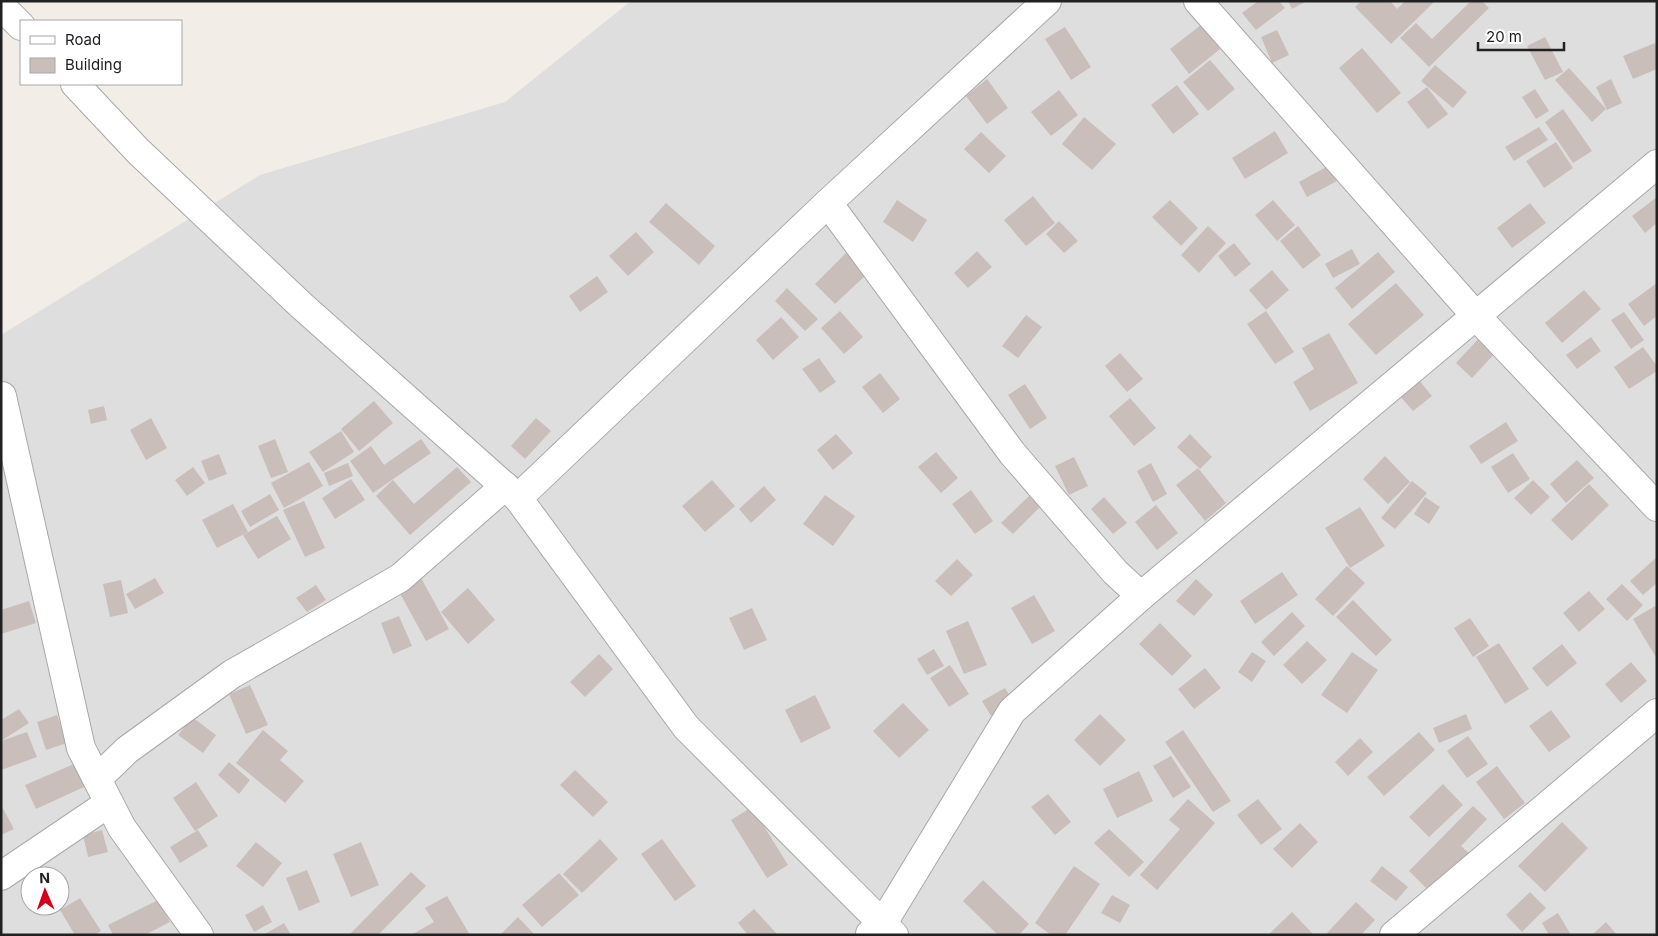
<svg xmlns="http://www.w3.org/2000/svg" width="1658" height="936" viewBox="0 0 1658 936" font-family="Inter,sans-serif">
<rect width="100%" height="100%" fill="#f2ede7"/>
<path fill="#dfdede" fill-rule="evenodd" d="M631 1H1657V935H1V335L260 175 505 102ZM30 876H60V906H30Z"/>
<g fill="#cabeba">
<polygon points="1258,1 1279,1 1285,8 1256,30 1242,13"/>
<polygon points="1288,1 1307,1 1292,9"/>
<polygon points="1361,1 1390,1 1397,9 1405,1 1435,1 1391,44 1355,7"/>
<polygon points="1471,1 1482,1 1489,8 1429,67 1400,38 1416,23 1432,39"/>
<polygon points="1201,25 1220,49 1189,74 1170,49"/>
<polygon points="1065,27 1091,67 1071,80 1045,39"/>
<polygon points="1277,30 1289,55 1272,63 1261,37"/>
<polygon points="1545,37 1563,72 1545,80 1527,46"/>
<polygon points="1655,43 1657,49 1657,69 1633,79 1623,56"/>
<polygon points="1362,48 1401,93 1377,113 1339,68"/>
<polygon points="1210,60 1235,89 1208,111 1183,82"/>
<polygon points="1435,65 1467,92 1453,108 1421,81"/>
<polygon points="1569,68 1606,109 1592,122 1555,80"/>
<polygon points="987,79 1008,108 987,124 966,96"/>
<polygon points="1611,79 1622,103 1607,110 1596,87"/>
<polygon points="1177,85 1199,114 1173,134 1151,105"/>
<polygon points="1427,87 1448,114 1428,129 1407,102"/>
<polygon points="1535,89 1549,111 1536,119 1522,97"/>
<polygon points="1059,90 1078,115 1051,136 1031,112"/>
<polygon points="1563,109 1592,151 1573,163 1545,122"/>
<polygon points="1084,117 1116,144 1092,170 1062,144"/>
<polygon points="1539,127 1548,140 1514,161 1505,147"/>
<polygon points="1275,131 1288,153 1245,179 1232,158"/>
<polygon points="981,132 1006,156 989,173 964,149"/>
<polygon points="1556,142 1573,168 1544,188 1526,161"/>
<polygon points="1328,166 1337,181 1307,197 1299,182"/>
<polygon points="1033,196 1055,223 1026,246 1004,220"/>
<polygon points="1657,197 1657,223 1645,233 1632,216"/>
<polygon points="897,200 927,220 913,242 883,222"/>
<polygon points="1170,200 1198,228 1181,246 1152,217"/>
<polygon points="1273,200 1295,225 1277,241 1255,215"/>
<polygon points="666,203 715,246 699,265 649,222"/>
<polygon points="1530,203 1546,223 1512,248 1497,228"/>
<polygon points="1059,221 1078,241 1064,253 1046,234"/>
<polygon points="1208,226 1226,243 1199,273 1181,255"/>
<polygon points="1298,226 1321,255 1303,269 1280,241"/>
<polygon points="636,232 654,252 628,276 609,256"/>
<polygon points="1234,243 1251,264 1235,277 1218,256"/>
<polygon points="1352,249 1360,264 1333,278 1325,264"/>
<polygon points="977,251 992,267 968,288 954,273"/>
<polygon points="1378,252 1395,272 1352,309 1335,288"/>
<polygon points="846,253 867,274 835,304 815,284"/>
<polygon points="1272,270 1289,290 1266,310 1249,290"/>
<polygon points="597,276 608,292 580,312 569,296"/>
<polygon points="1396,283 1424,315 1376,355 1348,324"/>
<polygon points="1657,283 1657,316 1644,326 1628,304"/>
<polygon points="787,288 818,319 805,331 775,301"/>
<polygon points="1584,290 1601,309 1562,343 1545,323"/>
<polygon points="840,311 863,337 844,354 821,328"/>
<polygon points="1266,311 1294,352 1275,364 1247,324"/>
<polygon points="1624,312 1644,340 1631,349 1611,320"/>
<polygon points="1026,315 1042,327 1018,358 1002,346"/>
<polygon points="781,317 799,337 773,360 756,340"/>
<polygon points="1329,333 1358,383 1310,411 1293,382 1314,369 1302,348"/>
<polygon points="1480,337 1496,352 1472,378 1456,363"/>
<polygon points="1591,337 1601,351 1577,369 1566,355"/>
<polygon points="1643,347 1657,366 1657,371 1629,389 1614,367"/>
<polygon points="1120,353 1143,379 1127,392 1105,366"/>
<polygon points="819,358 836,382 820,393 802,369"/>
<polygon points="880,373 900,399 883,413 862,387"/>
<polygon points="1418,379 1432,396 1413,411 1399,395"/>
<polygon points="1025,384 1047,418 1030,429 1008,395"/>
<polygon points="1130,398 1156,428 1134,446 1109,416"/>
<polygon points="374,401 393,423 359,451 341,429"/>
<polygon points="104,406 107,420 91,424 88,410"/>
<polygon points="151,418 167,448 146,460 130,430"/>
<polygon points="536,418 551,431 525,459 511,446"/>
<polygon points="1506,422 1518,441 1481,464 1469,446"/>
<polygon points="341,431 354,452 323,472 309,452"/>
<polygon points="836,434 853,453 833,470 817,450"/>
<polygon points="1190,434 1212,457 1200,469 1177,447"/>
<polygon points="275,439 288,472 271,478 258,446"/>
<polygon points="421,439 431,453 373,493 350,461 371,446 384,465"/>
<polygon points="936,452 958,478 941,493 918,467"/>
<polygon points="1513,453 1530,479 1508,493 1491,467"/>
<polygon points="219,454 227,474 209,481 201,461"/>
<polygon points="1385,456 1410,482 1388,504 1363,479"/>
<polygon points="1074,457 1088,486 1069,495 1055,466"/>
<polygon points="1577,460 1594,478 1566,503 1550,484"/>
<polygon points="309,462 323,486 284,508 271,483"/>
<polygon points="348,463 353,476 329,486 324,473"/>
<polygon points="1151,463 1167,494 1153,502 1137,471"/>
<polygon points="193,467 205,483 187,496 175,480"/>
<polygon points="457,467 471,482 410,535 376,496 393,480 414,504"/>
<polygon points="1198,468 1226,503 1205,521 1176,485"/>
<polygon points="351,479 365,500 335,519 322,498"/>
<polygon points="712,480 735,506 705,532 682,506"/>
<polygon points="1533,480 1550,497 1531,515 1514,498"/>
<polygon points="1412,481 1427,493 1395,529 1381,518"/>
<polygon points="1589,484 1609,505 1572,541 1551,520"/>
<polygon points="764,486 776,500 751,523 739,509"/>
<polygon points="971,490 993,521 975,534 952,504"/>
<polygon points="270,494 279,510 250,527 241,511"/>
<polygon points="825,495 855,516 833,546 803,524"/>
<polygon points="1029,496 1040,507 1013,534 1001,523"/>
<polygon points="1104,497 1127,523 1113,534 1091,509"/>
<polygon points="1425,497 1440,507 1429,524 1414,514"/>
<polygon points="304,501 325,548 305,557 283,510"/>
<polygon points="233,504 248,532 217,548 202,520"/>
<polygon points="1156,505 1178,533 1157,550 1135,522"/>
<polygon points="1360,507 1385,546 1350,568 1325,528"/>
<polygon points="277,516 291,539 258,559 243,535"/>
<polygon points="1657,557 1657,583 1643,595 1630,581"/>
<polygon points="957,559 973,575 951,596 935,581"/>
<polygon points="1347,566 1365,583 1333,616 1315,599"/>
<polygon points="1282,572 1298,595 1255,624 1240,601"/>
<polygon points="420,576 449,629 426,641 397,588"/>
<polygon points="155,578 164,593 135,609 126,594"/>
<polygon points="1196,579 1213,595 1194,616 1176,601"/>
<polygon points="121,580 128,613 110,617 103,584"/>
<polygon points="1622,584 1643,605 1627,621 1606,599"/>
<polygon points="316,585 326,600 307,612 296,598"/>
<polygon points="468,588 495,620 468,644 441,612"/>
<polygon points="1589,591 1605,609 1579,632 1563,613"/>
<polygon points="1034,595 1055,631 1032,644 1011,608"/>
<polygon points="1353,600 1392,640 1376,656 1336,617"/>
<polygon points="29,601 36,623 1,634 1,610"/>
<polygon points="1657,605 1657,659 1633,619"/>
<polygon points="752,608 767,640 744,650 729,618"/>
<polygon points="1292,612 1305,626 1274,656 1261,642"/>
<polygon points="399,616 412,646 393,654 381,623"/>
<polygon points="1470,618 1489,646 1473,657 1454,628"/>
<polygon points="968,621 987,665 964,674 946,631"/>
<polygon points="1160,623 1192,656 1172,676 1139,644"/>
<polygon points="1307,641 1327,660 1302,684 1283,665"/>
<polygon points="1499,643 1529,689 1505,704 1476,657"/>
<polygon points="1562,644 1577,663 1547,687 1532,668"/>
<polygon points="934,649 944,666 927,675 917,659"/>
<polygon points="1252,652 1266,661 1252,682 1238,672"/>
<polygon points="1352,652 1378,670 1347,713 1321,695"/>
<polygon points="599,654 613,669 585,697 570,682"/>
<polygon points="1631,662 1647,681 1621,703 1605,684"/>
<polygon points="950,665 969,694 949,707 930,678"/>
<polygon points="1205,668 1221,688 1194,709 1178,689"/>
<polygon points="250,685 268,725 246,734 229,694"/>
<polygon points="1005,688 1014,702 991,716 982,701"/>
<polygon points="815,695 831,728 801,743 785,710"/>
<polygon points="903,703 929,730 899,758 873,731"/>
<polygon points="19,709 29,723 1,741 1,720"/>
<polygon points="1551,710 1571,737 1549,752 1529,726"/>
<polygon points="1100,714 1126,740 1100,766 1074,740"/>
<polygon points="1466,714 1472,729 1439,743 1433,728"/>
<polygon points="57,715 67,743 46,750 37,722"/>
<polygon points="192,717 216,735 203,753 178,735"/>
<polygon points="263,730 288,751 280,760 304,781 285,803 236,763"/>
<polygon points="1183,730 1231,801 1213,812 1165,742"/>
<polygon points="27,732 37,757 1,770 1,741"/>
<polygon points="1419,732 1435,750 1384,796 1367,777"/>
<polygon points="1468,736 1488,764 1467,778 1447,751"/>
<polygon points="1360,738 1373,752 1348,776 1335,762"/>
<polygon points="1171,756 1191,787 1173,798 1153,766"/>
<polygon points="229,762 250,780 239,794 218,775"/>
<polygon points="74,764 84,787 36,809 25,785"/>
<polygon points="1497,766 1525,803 1504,819 1476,782"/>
<polygon points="575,770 608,802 593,817 560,785"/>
<polygon points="1139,771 1153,801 1117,818 1103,789"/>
<polygon points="196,782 218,816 195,831 173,798"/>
<polygon points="1443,784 1463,805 1429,837 1409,817"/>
<polygon points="1048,794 1071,822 1055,835 1031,807"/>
<polygon points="1188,799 1215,823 1157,890 1140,875 1180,829 1169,820"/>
<polygon points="1258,799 1282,829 1261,845 1237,815"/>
<polygon points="1,805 14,829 1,835"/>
<polygon points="1473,806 1487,819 1461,846 1470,854 1431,893 1409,871"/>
<polygon points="752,807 788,865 767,878 731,820"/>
<polygon points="1562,822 1588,848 1545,892 1518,866"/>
<polygon points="1300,823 1318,842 1292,868 1273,849"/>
<polygon points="1109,829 1144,862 1129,877 1094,843"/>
<polygon points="102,830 108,852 88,857 83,835"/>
<polygon points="198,830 208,846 180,863 170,847"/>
<polygon points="600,839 618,859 582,893 563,874"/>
<polygon points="662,839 696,886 675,901 641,854"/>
<polygon points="256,842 282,863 263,887 236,866"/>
<polygon points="361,842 379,885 351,897 333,854"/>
<polygon points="1074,866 1100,884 1065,935 1051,935 1035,923"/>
<polygon points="1382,866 1408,887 1396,901 1370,881"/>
<polygon points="307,870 320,902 299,911 286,878"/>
<polygon points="411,872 426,886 378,935 349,935"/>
<polygon points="559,873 579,895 542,927 522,905"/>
<polygon points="983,880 1029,924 1019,935 998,935 963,901"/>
<polygon points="1530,892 1546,908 1522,932 1506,915"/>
<polygon points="1112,895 1130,905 1120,923 1101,913"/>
<polygon points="447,896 470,935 411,935 434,922 425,908"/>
<polygon points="80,898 101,931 95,935 75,935 60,910"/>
<polygon points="158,900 170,922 145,935 113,935 108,925"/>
<polygon points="1356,902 1375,920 1361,935 1329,935 1327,933"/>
<polygon points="263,905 272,922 254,932 245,915"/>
<polygon points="754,909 778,935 748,935 738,923"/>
<polygon points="1292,912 1314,935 1268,935"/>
<polygon points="1558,913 1571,935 1549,935 1542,923"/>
<polygon points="518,917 535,935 500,935"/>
<polygon points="1606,922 1617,935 1592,935"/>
<polygon points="284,923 291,935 263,935"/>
</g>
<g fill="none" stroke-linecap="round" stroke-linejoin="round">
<defs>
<g id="minor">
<polyline points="1198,1 1476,316 1657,507"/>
<polyline points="1,6 21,26"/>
<polyline points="75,84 138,151 302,306 518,498"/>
<polyline points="828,203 1012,453 1115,572 1141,596"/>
<polyline points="2,396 81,748 122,828 199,935"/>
<polyline points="97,779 127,750 232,674 400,578 505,486"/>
<polyline points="1,876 109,803"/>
<polyline points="870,934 883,923 1012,711 1141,596 1657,164"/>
<polyline points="894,935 686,727 518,498 828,203 1047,1"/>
<polyline points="1394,935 1657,713"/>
</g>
</defs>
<use href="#minor" stroke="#a8a8a8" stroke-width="30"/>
<use href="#minor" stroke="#fff" stroke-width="28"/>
</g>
<rect width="1658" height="936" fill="none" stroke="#212121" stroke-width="5"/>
<rect x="20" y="20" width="162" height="65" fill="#ffffff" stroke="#a6a6a6"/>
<rect x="30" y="36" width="25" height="8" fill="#ffffff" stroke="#a6a6a6"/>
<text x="65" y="45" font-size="15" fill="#212121">Road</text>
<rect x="30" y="58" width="25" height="15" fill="#cabeba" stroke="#a6a6a6"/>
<text x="65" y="70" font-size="15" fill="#212121">Building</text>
<g transform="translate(45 891) rotate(358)"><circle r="24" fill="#ffffff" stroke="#a6a6a6"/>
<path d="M0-4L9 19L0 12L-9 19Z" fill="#d2001c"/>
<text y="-8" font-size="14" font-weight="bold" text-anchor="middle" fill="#212121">N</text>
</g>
<path d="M1478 42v8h86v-8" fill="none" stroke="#212121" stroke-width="2.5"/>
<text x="1486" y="42" font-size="15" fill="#212121" stroke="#ffffff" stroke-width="4" paint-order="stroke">20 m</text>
</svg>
